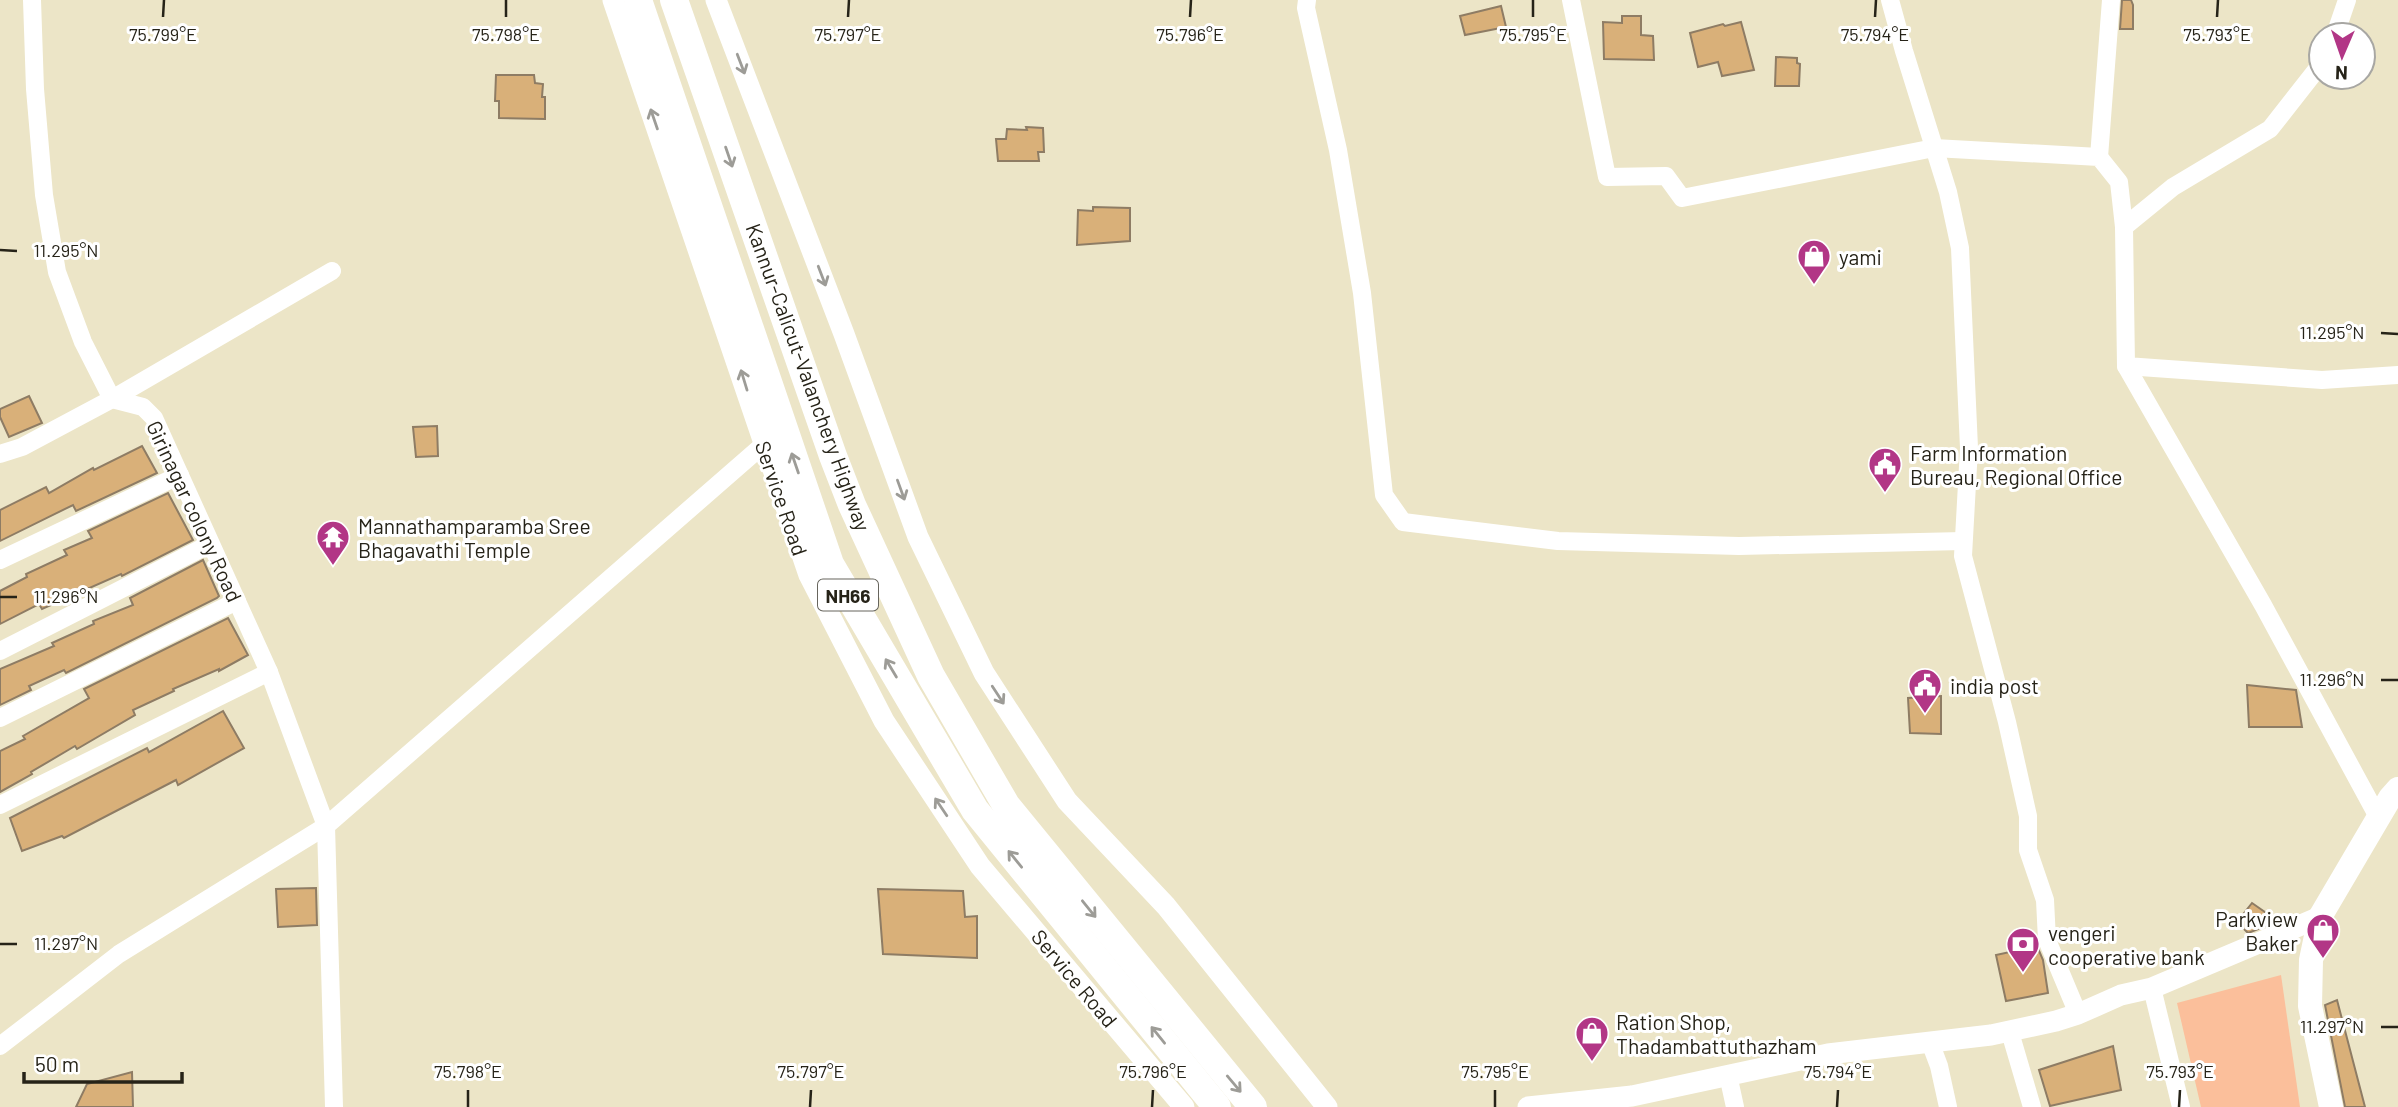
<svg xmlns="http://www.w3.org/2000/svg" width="2398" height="1107" viewBox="0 0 2398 1107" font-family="Barlow,sans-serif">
<rect width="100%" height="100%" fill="#ece5c7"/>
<polygon fill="#fbbf9b" points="2281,975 2300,1107 2201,1107 2177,1003"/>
<g fill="#d9b079" stroke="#8e7c64" stroke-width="2">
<polygon points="2122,0 2131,0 2133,5 2133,29 2120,29"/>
<polygon points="1501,6 1506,27 1465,35 1460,16"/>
<polygon points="1622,16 1641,16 1641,35 1653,36 1654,60 1604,59 1603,22 1622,23"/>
<polygon points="1741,22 1754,70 1722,76 1718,62 1698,67 1690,33 1723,24 1725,26"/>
<polygon points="1776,57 1797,58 1797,63 1800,64 1799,86 1775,86"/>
<polygon points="496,75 534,75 535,83 543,84 542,97 545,97 545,119 499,118 499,101 495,101"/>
<polygon points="1026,127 1043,128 1044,152 1038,152 1039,161 998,161 996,139 1006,139 1007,129 1027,130"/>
<polygon points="1093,207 1130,208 1130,241 1077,245 1078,210 1093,211"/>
<polygon points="29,396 42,423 9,437 0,417 0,409"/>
<polygon points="437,426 438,456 416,457 413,427"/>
<polygon points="142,446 157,473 76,511 73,505 0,541 0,510 46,487 49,493 93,468 94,470"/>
<polygon points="168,493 193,540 122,576 121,574 42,609 39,604 0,624 0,591 27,577 26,574 67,555 64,550 92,538 88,531"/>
<polygon points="203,560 219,596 217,598 66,673 64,670 29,686 31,690 0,705 0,669 54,646 52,643 94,624 93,621 133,605 130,598"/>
<polygon points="228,618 248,655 219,671 219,669 173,689 174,691 133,710 135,715 77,749 75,746 31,772 32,774 0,792 0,751 25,739 23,736 89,698 84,689"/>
<polygon points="2247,685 2296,690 2302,727 2249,727"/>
<polygon points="1941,696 1941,734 1910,733 1908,698"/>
<polygon points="223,711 244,748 178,785 176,780 64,838 62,836 22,851 10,818 147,748 149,752"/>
<polygon points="316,888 317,925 278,927 276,889"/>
<polygon points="878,889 963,891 965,917 977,916 977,958 883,954"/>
<polygon points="2252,903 2272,917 2266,926 2248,933 2237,922"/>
<polygon points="2037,946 2043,960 2048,993 2006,1001 1996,955"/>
<polygon points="2337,1000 2365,1107 2345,1107 2325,1005"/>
<polygon points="2113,1046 2121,1090 2050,1106 2039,1070"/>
<polygon points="132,1072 133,1107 76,1107 87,1084"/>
</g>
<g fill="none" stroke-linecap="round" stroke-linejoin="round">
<g stroke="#fff" stroke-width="18">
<polyline points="1307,0 1306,8 1338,150 1362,293 1384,495 1403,522 1558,541 1739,546 1963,541"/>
<polyline points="1571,0 1607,177 1666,176 1682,198 1934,148 2099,157 2119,182 2124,227 2126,366 2322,380 2398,375"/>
<polyline points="1890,0 1904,51 1948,192 1960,248 1969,448 1963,556 2007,722 2028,816 2028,850 2045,900 2047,940 2078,1014"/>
<polyline points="2335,35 2347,0"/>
<polyline points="2099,157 2111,0"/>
<polyline points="2124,227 2173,187 2270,129 2321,64"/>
<polyline points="2126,366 2263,605 2378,817"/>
<polyline points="0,454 22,447 112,399 332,271"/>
<polyline points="0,560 180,475"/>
<polyline points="0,651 210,544"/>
<polyline points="0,718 237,601"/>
<polyline points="0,805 269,672 154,418 143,407 112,399 83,342 57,272 44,195 35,89 32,0"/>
<polyline points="2152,988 2181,1107"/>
<polyline points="2007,1031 2012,1039 2032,1107"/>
<polyline points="1930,1042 1939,1066 1948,1107"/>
<polyline points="0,1046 119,954 326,826 269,672"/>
<polyline points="1728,1075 1735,1107"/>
<polyline points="334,1107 326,826 763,445"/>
</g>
<g stroke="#fff" stroke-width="21">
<polyline points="613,0 809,575 884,721 980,866 1184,1107"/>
<polyline points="716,0 844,334 918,537 984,673 1067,801 1166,906 1327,1107"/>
<polyline points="1528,1107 1632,1096 1828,1054 1991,1035 2056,1021 2078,1014 2121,995 2152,988 2320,917"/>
</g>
<polyline stroke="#fff" stroke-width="24" points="2331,1107 2310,1006 2311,960 2320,917 2390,798 2398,789"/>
<g stroke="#fff" stroke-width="28">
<polyline points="638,0 830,564 975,810 1217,1107"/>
<polyline points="674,0 833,456 852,505 931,676 1006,805 1253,1107"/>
</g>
</g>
<defs><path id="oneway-shaft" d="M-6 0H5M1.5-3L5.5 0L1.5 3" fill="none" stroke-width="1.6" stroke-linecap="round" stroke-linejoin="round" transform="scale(1.75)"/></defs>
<g stroke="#9d9c97">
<use href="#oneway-shaft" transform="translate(741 64) rotate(69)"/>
<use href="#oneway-shaft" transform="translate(654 119) rotate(-109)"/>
<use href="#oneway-shaft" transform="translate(729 157) rotate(71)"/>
<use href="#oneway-shaft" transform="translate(822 276) rotate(69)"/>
<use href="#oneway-shaft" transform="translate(744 380) rotate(-107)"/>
<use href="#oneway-shaft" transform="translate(795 463) rotate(-109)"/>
<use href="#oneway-shaft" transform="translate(901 490) rotate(70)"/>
<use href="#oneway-shaft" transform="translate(891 668) rotate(-121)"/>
<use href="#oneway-shaft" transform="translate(998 695) rotate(57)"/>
<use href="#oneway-shaft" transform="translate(941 807) rotate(-124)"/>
<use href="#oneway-shaft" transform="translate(1015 859) rotate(-129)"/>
<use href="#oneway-shaft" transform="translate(1089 909) rotate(51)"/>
<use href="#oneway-shaft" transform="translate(1158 1035) rotate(-129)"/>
<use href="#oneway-shaft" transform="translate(1234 1084) rotate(50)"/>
</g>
<path fill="none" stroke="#262318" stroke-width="2.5" d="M163 17 164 0M506 17V0M848 17 849 0M1190 17 1191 0M1533 17V0M1875 17 1876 0M2217 17 2218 0M0 250 17 251M2381 333 2398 334M0 597H17M2381 680H2398M0 944H17M2381 1027H2398M468 1107V1090M810 1107 811 1090M1152 1107 1153 1090M1495 1107V1090M1837 1107 1838 1090M2179 1107 2180 1090"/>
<defs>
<symbol id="shop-pin" viewBox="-11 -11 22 30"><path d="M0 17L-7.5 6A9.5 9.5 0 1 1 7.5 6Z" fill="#b23686" stroke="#fff"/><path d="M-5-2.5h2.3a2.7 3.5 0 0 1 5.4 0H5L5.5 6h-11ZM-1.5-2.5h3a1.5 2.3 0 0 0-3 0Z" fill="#fff"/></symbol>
<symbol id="civic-pin" viewBox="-11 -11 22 30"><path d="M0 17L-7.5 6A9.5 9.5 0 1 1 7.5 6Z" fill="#b23686" stroke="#fff"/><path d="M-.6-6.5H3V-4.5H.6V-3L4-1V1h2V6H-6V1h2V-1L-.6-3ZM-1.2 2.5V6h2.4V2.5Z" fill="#fff"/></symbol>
<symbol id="temple-pin" viewBox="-11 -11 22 30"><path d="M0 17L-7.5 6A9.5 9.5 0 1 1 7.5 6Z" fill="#b23686" stroke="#fff"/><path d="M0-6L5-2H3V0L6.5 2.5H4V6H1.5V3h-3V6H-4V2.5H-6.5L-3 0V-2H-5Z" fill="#fff"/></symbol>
<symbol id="bank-pin" viewBox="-11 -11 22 30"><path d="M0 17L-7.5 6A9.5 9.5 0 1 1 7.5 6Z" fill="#b23686" stroke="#fff"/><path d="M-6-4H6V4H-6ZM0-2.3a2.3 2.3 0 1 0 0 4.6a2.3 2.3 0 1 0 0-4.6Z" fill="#fff"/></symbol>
</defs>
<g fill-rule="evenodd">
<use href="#shop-pin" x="1795" y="237" width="38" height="52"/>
<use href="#civic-pin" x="1866" y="445" width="38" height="52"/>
<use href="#temple-pin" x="314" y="518" width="38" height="52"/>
<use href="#civic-pin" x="1906" y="666" width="38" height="52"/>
<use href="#shop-pin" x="2304" y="911" width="38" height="52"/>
<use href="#bank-pin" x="2004" y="925" width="38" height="52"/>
<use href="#shop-pin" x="1573" y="1014" width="38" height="52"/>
</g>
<g text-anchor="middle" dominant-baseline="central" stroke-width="6" stroke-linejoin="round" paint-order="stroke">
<rect fill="#fff" stroke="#67655d" stroke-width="2" x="818" y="579.5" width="60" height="31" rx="5"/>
<g font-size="19" font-weight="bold" fill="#262318">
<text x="848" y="595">NH66</text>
</g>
<g font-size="21" fill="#262318" stroke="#fff" text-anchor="start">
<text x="1839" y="256">yami</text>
<text x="1910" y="452">Farm Information<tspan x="1910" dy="24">Bureau, Regional Office</tspan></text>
<text x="358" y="525">Mannathamparamba Sree<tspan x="358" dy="24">Bhagavathi Temple</tspan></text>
<text x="1950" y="685">india post</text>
<text x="2298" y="918" text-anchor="end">Parkview<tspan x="2298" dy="24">Baker</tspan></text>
<text x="2048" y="932">vengeri<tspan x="2048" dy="24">cooperative bank</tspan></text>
<text x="1616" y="1021">Ration Shop,<tspan x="1616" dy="24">Thadambattuthazham</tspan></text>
</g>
<g font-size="21" fill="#262318" stroke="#fff">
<text transform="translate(809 377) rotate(70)">Kannur-Calicut-Valanchery Highway</text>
<text transform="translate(782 498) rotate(71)">Service Road</text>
<text transform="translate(195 511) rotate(65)">Girinagar colony Road</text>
<text transform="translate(1075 978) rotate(50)">Service Road</text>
</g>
</g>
<g font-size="18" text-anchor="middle" fill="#262318" stroke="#fff" stroke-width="6" stroke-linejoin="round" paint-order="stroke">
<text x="163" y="41">75.799°E</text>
<text x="506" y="41">75.798°E</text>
<text x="848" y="41">75.797°E</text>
<text x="1190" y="41">75.796°E</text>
<text x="1533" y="41">75.795°E</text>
<text x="1875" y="41">75.794°E</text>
<text x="2217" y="41">75.793°E</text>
<text x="66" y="257">11.295°N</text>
<text x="2332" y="339">11.295°N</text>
<text x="66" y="603">11.296°N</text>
<text x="2332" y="686">11.296°N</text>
<text x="66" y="950">11.297°N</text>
<text x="2332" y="1033">11.297°N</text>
<text x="468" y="1078">75.798°E</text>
<text x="811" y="1078">75.797°E</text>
<text x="1153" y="1078">75.796°E</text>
<text x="1495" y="1078">75.795°E</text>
<text x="1838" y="1078">75.794°E</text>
<text x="2180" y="1078">75.793°E</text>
</g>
<g transform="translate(2342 56) rotate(182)"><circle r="33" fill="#ffffff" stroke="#a8a7a3" stroke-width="2"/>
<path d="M0-5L12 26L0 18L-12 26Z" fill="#b23686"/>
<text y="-10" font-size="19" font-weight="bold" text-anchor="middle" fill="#262318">N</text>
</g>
<path d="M24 1072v10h158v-10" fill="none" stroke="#262318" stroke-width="3.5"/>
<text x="35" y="1072" font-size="21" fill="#262318" stroke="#ffffff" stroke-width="5" paint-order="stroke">50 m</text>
</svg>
